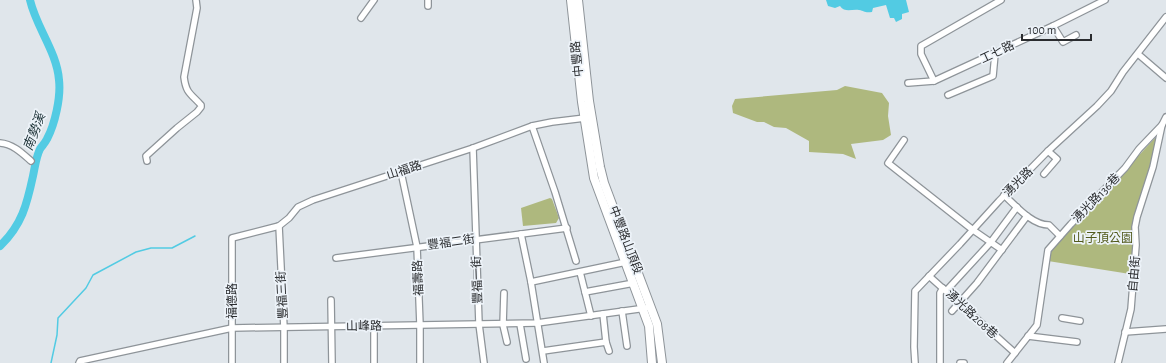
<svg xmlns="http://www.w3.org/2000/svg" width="1166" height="363" viewBox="0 0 1166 363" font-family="'Alegreya Sans','Noto Sans TC',sans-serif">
<rect width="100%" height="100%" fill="#e0e6eb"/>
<g fill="#aeb87e">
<polygon points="845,86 882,93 889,103 888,116 891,135 883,140 851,144 856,159 843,154 809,152 809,141 786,128 774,127 764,122 757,122 733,113 732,106 735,99 837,90"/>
<polygon points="1155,138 1157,139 1149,170 1136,210 1130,274 1048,261 1050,251"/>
<polygon points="550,198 552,199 559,218 556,223 523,226 521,208"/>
</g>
<path fill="#52cbe3" d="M826 0H906L909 12 902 14V19L896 22 894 18H890L886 5 873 8 872 12C864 13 865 11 859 10 851 9 845 13 840 6L835 8 828 6Z"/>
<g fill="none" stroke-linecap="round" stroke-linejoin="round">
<polyline stroke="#52cbe3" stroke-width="1.5" points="51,363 57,335 58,318 86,288 93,275 136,252 151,248 172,248 195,236"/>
<path stroke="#52cbe3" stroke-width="8" d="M0 246C22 225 27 204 33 176 35 167 36 157 40 149 42 146 45 143 47 139 55 124 61 97 59 80 57 52 36 27 30 0"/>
<defs>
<g id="street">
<polyline points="428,0 428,6"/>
<polyline points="361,18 374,0"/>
<polyline points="1053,26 1063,42 1076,35"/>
<polyline points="1138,54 1166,78"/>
<polyline points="934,81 921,54 921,46 1001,0"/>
<polyline points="908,83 934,81 1053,26 1105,0"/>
<polyline points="948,95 993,76 995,54"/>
<polyline points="532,126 555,192 576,261"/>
<polyline points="904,140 888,163 973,230 1002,250"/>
<path d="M0 143C13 144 22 153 31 161"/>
<polyline points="473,148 479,324 484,363"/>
<path d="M147 161 146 156 177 128 197 112 201 107V105C190 93 186 93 184 77L197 8 196 0"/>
<polyline points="401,172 417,247 420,325 420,363"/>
<polyline points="1044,174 1057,159 1048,151"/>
<path d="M1004 195C1016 206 1032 225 1049 225L1060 236"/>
<polyline points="279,226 284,328 284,363"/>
<polyline points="521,234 531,282 544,363"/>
<polyline points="336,258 567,228"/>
<polyline points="580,272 591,316"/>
<polyline points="929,276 1015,353"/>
<polyline points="531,282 626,262"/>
<polyline points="946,291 991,242 1017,207"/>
<polyline points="585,292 634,283"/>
<polyline points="504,293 503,325 507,342"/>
<polyline points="331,300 332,363"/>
<polyline points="622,311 627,346"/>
<polyline points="952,311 977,283 1027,216"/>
<polyline points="603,314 606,342 609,351"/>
<polyline points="1062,318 1080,321"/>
<polyline points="520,324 526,359"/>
<polyline points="1125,332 1166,329"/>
<polyline points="1028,336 1077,342"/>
<polyline points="543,351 606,342"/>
<polyline points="79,363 80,361 232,328 537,323 646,308"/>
<polyline points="232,363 232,238 279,226 289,218 298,207 313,200 473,148 532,126 552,122 585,118"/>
<polyline points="374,363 374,326"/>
<polyline points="915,363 914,347 915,291 960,244 999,201 1048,151 1097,106 1111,91 1123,72 1166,17"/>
<polyline points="940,363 940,293 943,288"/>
<polyline points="960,363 964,363"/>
<polyline points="1007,363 1037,325 1048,250 1071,224 1125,168 1139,149 1162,125"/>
<polyline points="1118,363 1131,309 1136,245 1135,227 1137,217 1153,167 1162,125 1166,117"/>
</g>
<g id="secondary">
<polyline points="571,0 582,102 594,178 649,326 652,363"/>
<polyline points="578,0 589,101 600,167 604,183 657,324 662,363"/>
</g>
</defs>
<use href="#street" stroke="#8e9499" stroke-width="8"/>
<use href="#secondary" stroke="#8e9499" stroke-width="10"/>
<use href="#street" stroke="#fff" stroke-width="5.5"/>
<use href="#secondary" stroke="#fff" stroke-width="8"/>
</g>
<g text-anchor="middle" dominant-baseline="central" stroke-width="3.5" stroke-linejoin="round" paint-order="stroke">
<g font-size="12" fill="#2a2c2f" stroke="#edf3f9">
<text transform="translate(997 52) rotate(-25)">工七路</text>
<text transform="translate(577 59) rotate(-96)">中豐路</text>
<text transform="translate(404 170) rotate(-18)">山福路</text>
<text transform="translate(1018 182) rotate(-45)">湧光路</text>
<text transform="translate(1096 198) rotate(-46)">湧光路136巷</text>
<text transform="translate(626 240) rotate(69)">中豐路山頂段</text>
<text transform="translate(451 242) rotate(-8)">豐福二街</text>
<text transform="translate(1134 274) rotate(-85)">自由街</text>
<text transform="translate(418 278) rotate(-92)">福壽路</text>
<text transform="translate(477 280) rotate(-92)">豐福一街</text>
<text transform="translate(282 295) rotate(-93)">豐福三街</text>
<text transform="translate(232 301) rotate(-90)">福德路</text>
<text transform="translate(972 314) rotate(43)">湧光路208巷</text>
<text transform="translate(364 326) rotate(-1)">山峰路</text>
</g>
<g font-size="12" fill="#525a1c" stroke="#edf3f9">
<text x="1103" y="238">山子頂公園</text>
</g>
<g font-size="13" font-style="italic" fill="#1b3035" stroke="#edf3f9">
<text transform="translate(35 132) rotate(-69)">南勢溪</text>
</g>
</g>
<path d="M1022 34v6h69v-6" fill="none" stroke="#2a2c2f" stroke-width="2"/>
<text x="1028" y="34" font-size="12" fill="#2a2c2f" stroke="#edf3f9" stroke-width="3" paint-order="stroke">100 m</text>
</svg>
